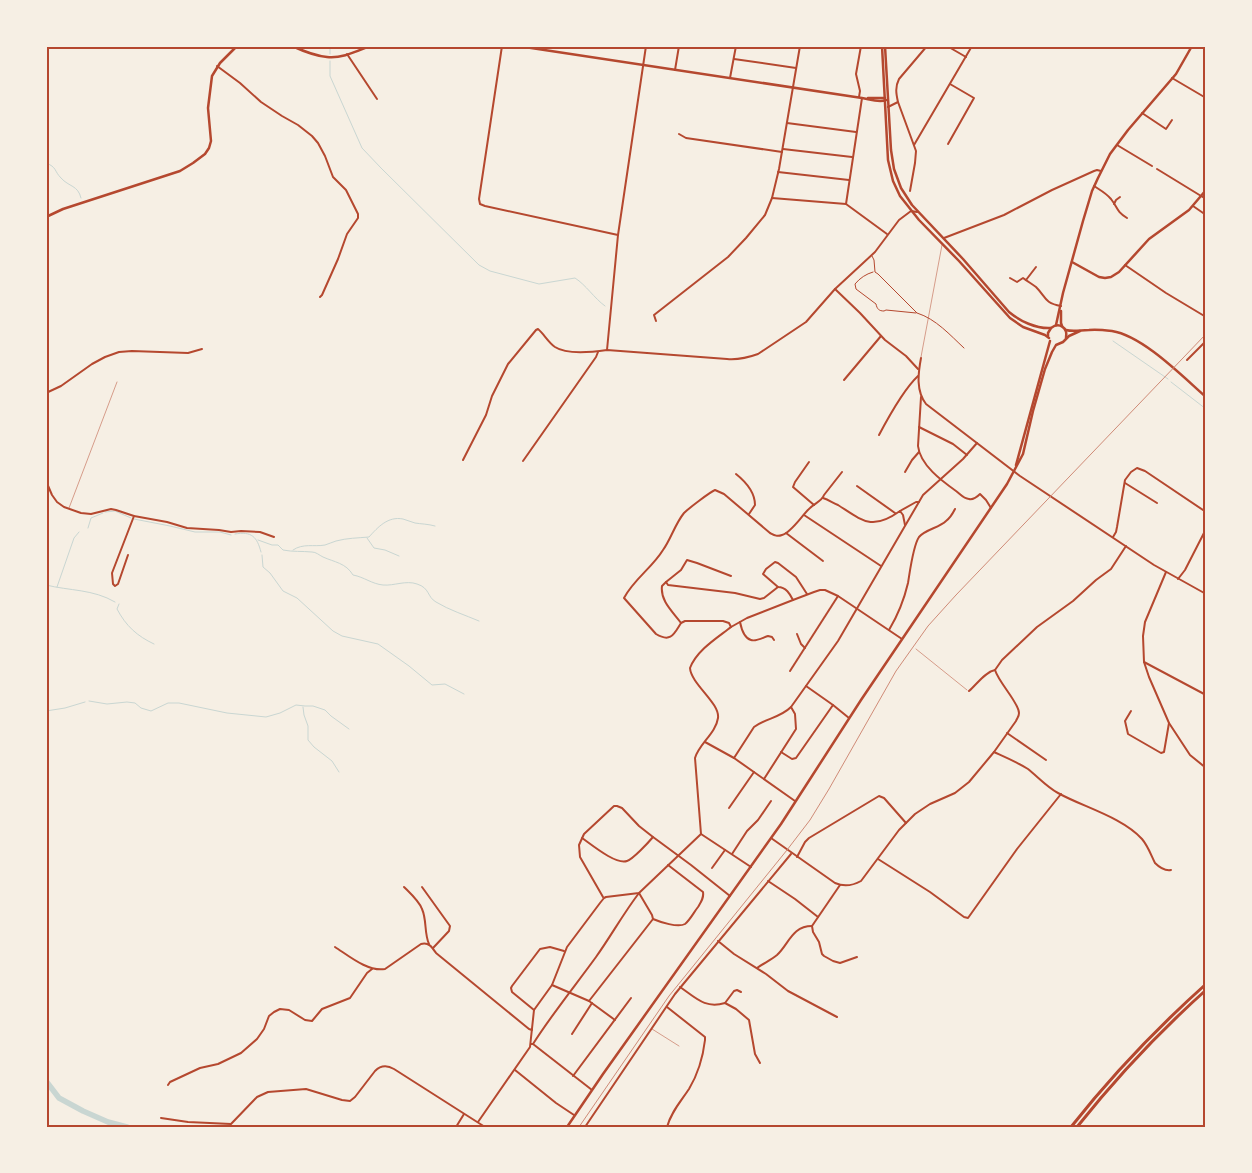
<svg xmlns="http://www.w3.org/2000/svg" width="1252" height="1173" viewBox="0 0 1252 1173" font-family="'Varela Round',sans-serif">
<rect width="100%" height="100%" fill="#f6efe4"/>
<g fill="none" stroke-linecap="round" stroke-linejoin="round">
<g stroke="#c9d6d2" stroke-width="1">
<polyline points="330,46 330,54"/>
<path d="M330 61V76L362 148 381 168 479 265 490 271 539 284 575 278C586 285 594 298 605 306"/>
<path d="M46 163C57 167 54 171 61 178 69 187 78 185 81 198"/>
<polyline points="1113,341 1168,379"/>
<polyline points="1171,382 1206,409"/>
<polyline points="105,512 115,511 131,518"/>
<polyline points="134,519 170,526 195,532 220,532 231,535"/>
<polyline points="88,528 91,518 103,513"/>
<path d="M235 534C252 531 257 537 261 552"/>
<polyline points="367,538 374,548 385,550 399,556"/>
<path d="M258 540 272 545H278L283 550C293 552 302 551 312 552 316 552 319 555 323 557 334 562 346 563 353 575 364 577 372 584 383 585 394 586 406 580 417 584 430 588 427 597 436 602 449 610 465 615 479 621"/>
<path d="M293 550C303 543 314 547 325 545 329 544 332 542 336 541 347 538 358 538 369 537 378 527 388 516 403 519 407 520 411 522 415 523 421 524 428 524 435 526"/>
<polyline points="262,555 263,567 270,573 283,591 297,598 333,631 342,636 378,644 409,666 432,685 445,684 464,694"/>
<path d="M46 585C70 591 93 589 115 602"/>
<polyline points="57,587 74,538 79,532"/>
<path d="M119 604 117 609C126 626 137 636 154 644"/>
<polyline points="89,701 107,704 127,702 135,703 141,708 151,711 168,703 179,703 227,713 266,717 280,713 296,705 305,706 313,706 325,710 331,716 349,729"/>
<polyline points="303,707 304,715 308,726 308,740 314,747 332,761 339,772"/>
<polyline points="46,711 65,708 85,702"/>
</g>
<polyline stroke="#c9d6d2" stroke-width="5.5" points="46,1081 59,1098 83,1111 108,1122 127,1127"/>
<g stroke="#b5482f" stroke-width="0.5">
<polyline points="921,357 942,245"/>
<polyline points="69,508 117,382"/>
<polyline points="916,649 967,690"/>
<polyline points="652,1029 679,1046"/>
</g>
<g stroke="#b5482f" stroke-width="1">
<path d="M872 256 874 260 875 272 878 274 917 313C936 319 950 335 964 348"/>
<path d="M873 272C866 274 860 278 855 284L856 289 876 304C877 309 879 311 884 311L886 310 916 313"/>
</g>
<g stroke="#b5482f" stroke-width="2">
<polyline points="502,46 479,199 480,204 485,206 618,235"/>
<polyline points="947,46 966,57"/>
<polyline points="347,54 377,99"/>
<polyline points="734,59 796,68"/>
<polyline points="217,66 240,83 261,102 282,116 298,125 312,136 318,143 325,156 333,177 346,190 358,214 358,218 347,234 338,259 322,295 320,297"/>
<polyline points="675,70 679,46"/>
<polyline points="730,78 736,46"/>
<polyline points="1172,78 1206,98"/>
<polyline points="859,97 860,91 856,74 861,46"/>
<polyline points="888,107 898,102"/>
<polyline points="1142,113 1166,129 1172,120"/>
<polyline points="787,123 856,132"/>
<polyline points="679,134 686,138 782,152"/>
<polyline points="948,144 974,98 950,84"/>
<polyline points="914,145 972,46"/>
<polyline points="1117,145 1152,166"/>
<polyline points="783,149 852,157"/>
<polyline points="1157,169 1206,199"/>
<polyline points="778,172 849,180"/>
<path d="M1094 186C1100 190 1106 193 1111 199 1118 208 1116 211 1127 218"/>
<path d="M910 191 915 163 916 151 898 102C896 93 895 87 899 79L927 46"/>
<polyline points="772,198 846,204"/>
<polyline points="846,204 862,98"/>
<polyline points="846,204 887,234"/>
<polyline points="1114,204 1116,200 1120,197"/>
<polyline points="1193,206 1206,215"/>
<polyline points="944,238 1004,215 1052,190 1094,171 1097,170 1101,171"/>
<polyline points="1125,265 1166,293 1206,317"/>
<path d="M1010 278 1017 282 1023 278C1027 281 1032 284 1036 287 1046 297 1044 303 1061 306"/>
<polyline points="1026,280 1036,267"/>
<polyline points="835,289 860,313 885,340 906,356 918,369"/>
<polyline points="656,321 654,315 728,257 746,238 765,215 772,198 779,169 800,46"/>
<polyline points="607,350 618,235 646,46"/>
<path d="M921 358C918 374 916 391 926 404L1020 476 1154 565 1206 594"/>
<polyline points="1187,360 1206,341"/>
<polyline points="844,380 881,336"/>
<polyline points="46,393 61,386 92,364 105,357 119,352 132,351 188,353 202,349"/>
<path d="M921 397 918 446C920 465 942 481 956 491 960 494 964 499 969 499 973 500 977 497 980 494L986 500 991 508"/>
<polyline points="919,427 953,444 967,455"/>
<path d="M879 435C888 418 904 389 918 376"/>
<path d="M463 460 486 415 492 396 508 364 536 330 538 329C544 334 548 342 555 347 567 355 593 352 607 350L727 359C739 360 747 358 758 354L806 322 835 289 875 252 899 220 911 211 917 212"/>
<polyline points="523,461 596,357 598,352"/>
<polyline points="809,462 795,482 793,487 814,505"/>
<polyline points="905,472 912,460 919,452"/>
<path d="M736 474C746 482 755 492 755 505L749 514"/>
<polyline points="46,481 52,495 57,502 64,507 81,513 91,514 111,509 116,510 134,516 167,522 187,528 219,530 231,532 241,531 260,532 274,537"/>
<polyline points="1125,483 1157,503"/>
<polyline points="857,486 895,513"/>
<path d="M823 498C829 500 833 503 838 505 863 521 872 531 900 511L903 515 905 525"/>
<polyline points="900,511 916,502 919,502"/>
<polyline points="804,515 881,566"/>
<polyline points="786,533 823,561"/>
<polyline points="1113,537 1116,532 1117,527 1125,480 1131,472 1137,468 1145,471 1206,512"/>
<polyline points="128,555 118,584 115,586 113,584 112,573 134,516"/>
<polyline points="1166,572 1145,622 1143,636 1144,662 1149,677 1169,723 1190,755 1206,768"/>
<polyline points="731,576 697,563 687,560 681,570 666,582 668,585 735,593 760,599 764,598 778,587"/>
<polyline points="1178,579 1185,570 1206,529"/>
<path d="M666 582 662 586C660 601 673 612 681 623 674 634 671 643 656 634L624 598C634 579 652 568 663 550 671 539 675 524 684 513 688 509 710 492 715 490L724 494 770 533C774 535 777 537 782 535 792 532 802 515 810 508 815 503 822 501 824 495L842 472"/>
<path d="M793 600C790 594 786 587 778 587L763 574 766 569 775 562 778 563 796 577 807 594"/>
<path d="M740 622C741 627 744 638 751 640 756 642 764 637 768 636L772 637 774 640"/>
<polyline points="681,623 685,621 723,621 729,623 731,627 747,618 793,600 814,592 820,590 825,590 838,596 902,639"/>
<path d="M889 630C898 615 904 600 908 583 910 571 913 546 919 537 926 529 939 528 946 521 950 518 953 513 955 509"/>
<polyline points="797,634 801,644 805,648"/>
<polyline points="1144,662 1206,695"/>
<polyline points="790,671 838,596"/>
<polyline points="806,686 833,705"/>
<path d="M969 691C977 684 985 672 995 670L1002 660 1037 627 1073 601 1096 580 1111 569 1126 546"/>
<polyline points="1131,711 1125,721 1128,734 1161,753 1164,752 1169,723"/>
<polyline points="1007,733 1046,760"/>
<polyline points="705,742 734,758 795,801"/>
<polyline points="781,752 792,759 796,758 833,705 849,718"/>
<path d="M994 752C1005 757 1017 762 1028 769 1038 777 1047 787 1058 793 1083 807 1122 817 1142 839 1148 846 1151 855 1155 863 1159 867 1165 871 1171 870"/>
<path d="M734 758 754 727C766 718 780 718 791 707L838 641 923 495 963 459 977 443"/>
<polyline points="764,779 796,729 795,714 791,707"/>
<polyline points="729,808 754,772"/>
<path d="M701 834 695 758C699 744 716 733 718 718 720 703 691 684 690 668 697 650 717 638 731 627"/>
<polyline points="701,834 751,867"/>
<path d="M582 838C592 845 616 865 627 861 633 859 648 843 653 837"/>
<path d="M771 838 835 883C844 887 852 886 861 881L899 830 915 814 930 804 955 793 969 782 994 752 1016 721C1017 718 1019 717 1019 713 1019 703 999 683 995 670"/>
<polyline points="732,854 747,831 758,820 771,801"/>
<polyline points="797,857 805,842 809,838 879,796 884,798 906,823"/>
<polyline points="878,859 930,892 964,917 968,918 1017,849 1061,794"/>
<polyline points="712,868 725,850"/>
<polyline points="768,881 795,899 818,917"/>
<path d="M404 887C410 893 419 901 422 909 427 920 424 933 429 944"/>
<polyline points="422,887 450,926 449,931 433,948"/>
<polyline points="603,897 580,857 579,845 584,834 614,806 617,806 622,808 639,826 653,837 691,865 730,896"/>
<polyline points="812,926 813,932 819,942 822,954 824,956 833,961 840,963 857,957"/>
<polyline points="812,926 840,885"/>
<polyline points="718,941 734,954 766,974 788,991 837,1017"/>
<path d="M335 947C349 956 368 972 385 969L421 944C429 942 432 947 436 953L529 1029 532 1030"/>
<path d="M757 968C764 963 771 960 777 955 789 944 792 926 812 926"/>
<polyline points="552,985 589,1001 615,1020"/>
<path d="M680 987C696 998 705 1009 725 1003L736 1009 749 1020 755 1054 760 1063"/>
<polyline points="589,1001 653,919"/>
<polyline points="725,1003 734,991 737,990 741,992"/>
<path d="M667 1007 705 1037V1040C703 1057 698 1074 689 1089 681 1101 671 1112 667 1127"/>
<polyline points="534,1010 512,992 511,988 512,986 540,949 550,947 564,951"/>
<polyline points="572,1034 592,1003"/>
<path d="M531 1044H533C552 1014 575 986 596 957 611 936 623 914 639 893L652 915 653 919C660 922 678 928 685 924 690 920 694 912 698 907 701 902 704 898 703 892L668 865"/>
<polyline points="533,1044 592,1090"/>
<polyline points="515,1070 556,1103 574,1115"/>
<polyline points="573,1076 631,998"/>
<polyline points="168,1085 170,1082 200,1068 218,1064 241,1053 257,1039 264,1029 269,1016 274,1012 280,1009 289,1010 305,1020 312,1021 322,1009 350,998 367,973 372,969"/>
<path d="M161 1118 188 1122 231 1124 257 1097 268 1092 306 1089 342 1100 350 1101 355 1097 375 1071C381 1065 387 1065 394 1069L485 1127"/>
<polyline points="478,1122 530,1047 534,1010 552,985 567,947 600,903 604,898 606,897 639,893 701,834"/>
<polyline points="456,1127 464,1114"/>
<polyline points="585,1127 675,994 791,854"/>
</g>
<g stroke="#b5482f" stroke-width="2.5">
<path d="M292 46C303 51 315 56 327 57 341 59 357 51 370 46"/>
<path d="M518 46 862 98C869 99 879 103 886 100"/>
<polyline points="868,98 885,98"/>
<polyline points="46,217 63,209 180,171 193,163 205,154 209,148 211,141 208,108 212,76 220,63 237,46"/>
<polyline points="1072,262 1099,277 1105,278 1111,277 1119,272 1149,239 1189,210 1206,190"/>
<polyline points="1061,311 1061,323 1062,326"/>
<polyline points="1056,325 1063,293 1083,221 1092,191 1098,178 1110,154 1128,130 1176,74 1192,46"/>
</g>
<g stroke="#b5482f" stroke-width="2.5">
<polyline points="882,46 888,160 893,181 900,196 919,220 959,261 1010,318 1023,327 1045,335 1049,338"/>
<path d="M885 46 891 150 894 169 901 188 912 205 963 259 1009 312C1020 321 1036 329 1051 328"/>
<path d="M1066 330C1073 332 1081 330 1089 330 1096 329 1104 330 1112 331 1143 336 1182 376 1206 397"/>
<path d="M1048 336V333L1051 328C1059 322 1068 327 1066 338"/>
<polyline points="1016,465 1050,341"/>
<polyline points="567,1127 603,1074 781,824 812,776 861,700 1007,484 1023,454 1033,411 1045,369 1052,352 1056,345 1063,342 1069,336 1080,331"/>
</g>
<g stroke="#b5482f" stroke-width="3">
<path d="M1071 1127C1112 1075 1157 1028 1206 984"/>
<path d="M1077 1127C1116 1078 1159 1032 1206 990"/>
</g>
<polyline stroke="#cf8b77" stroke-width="1" points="579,1127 669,996 787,850 810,820 829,789 896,671 928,626 956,595 1206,334"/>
</g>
<rect width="1252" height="1173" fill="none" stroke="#f6efe4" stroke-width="95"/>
<rect x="48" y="48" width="1156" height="1078" fill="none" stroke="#b5482f" stroke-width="2"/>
</svg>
